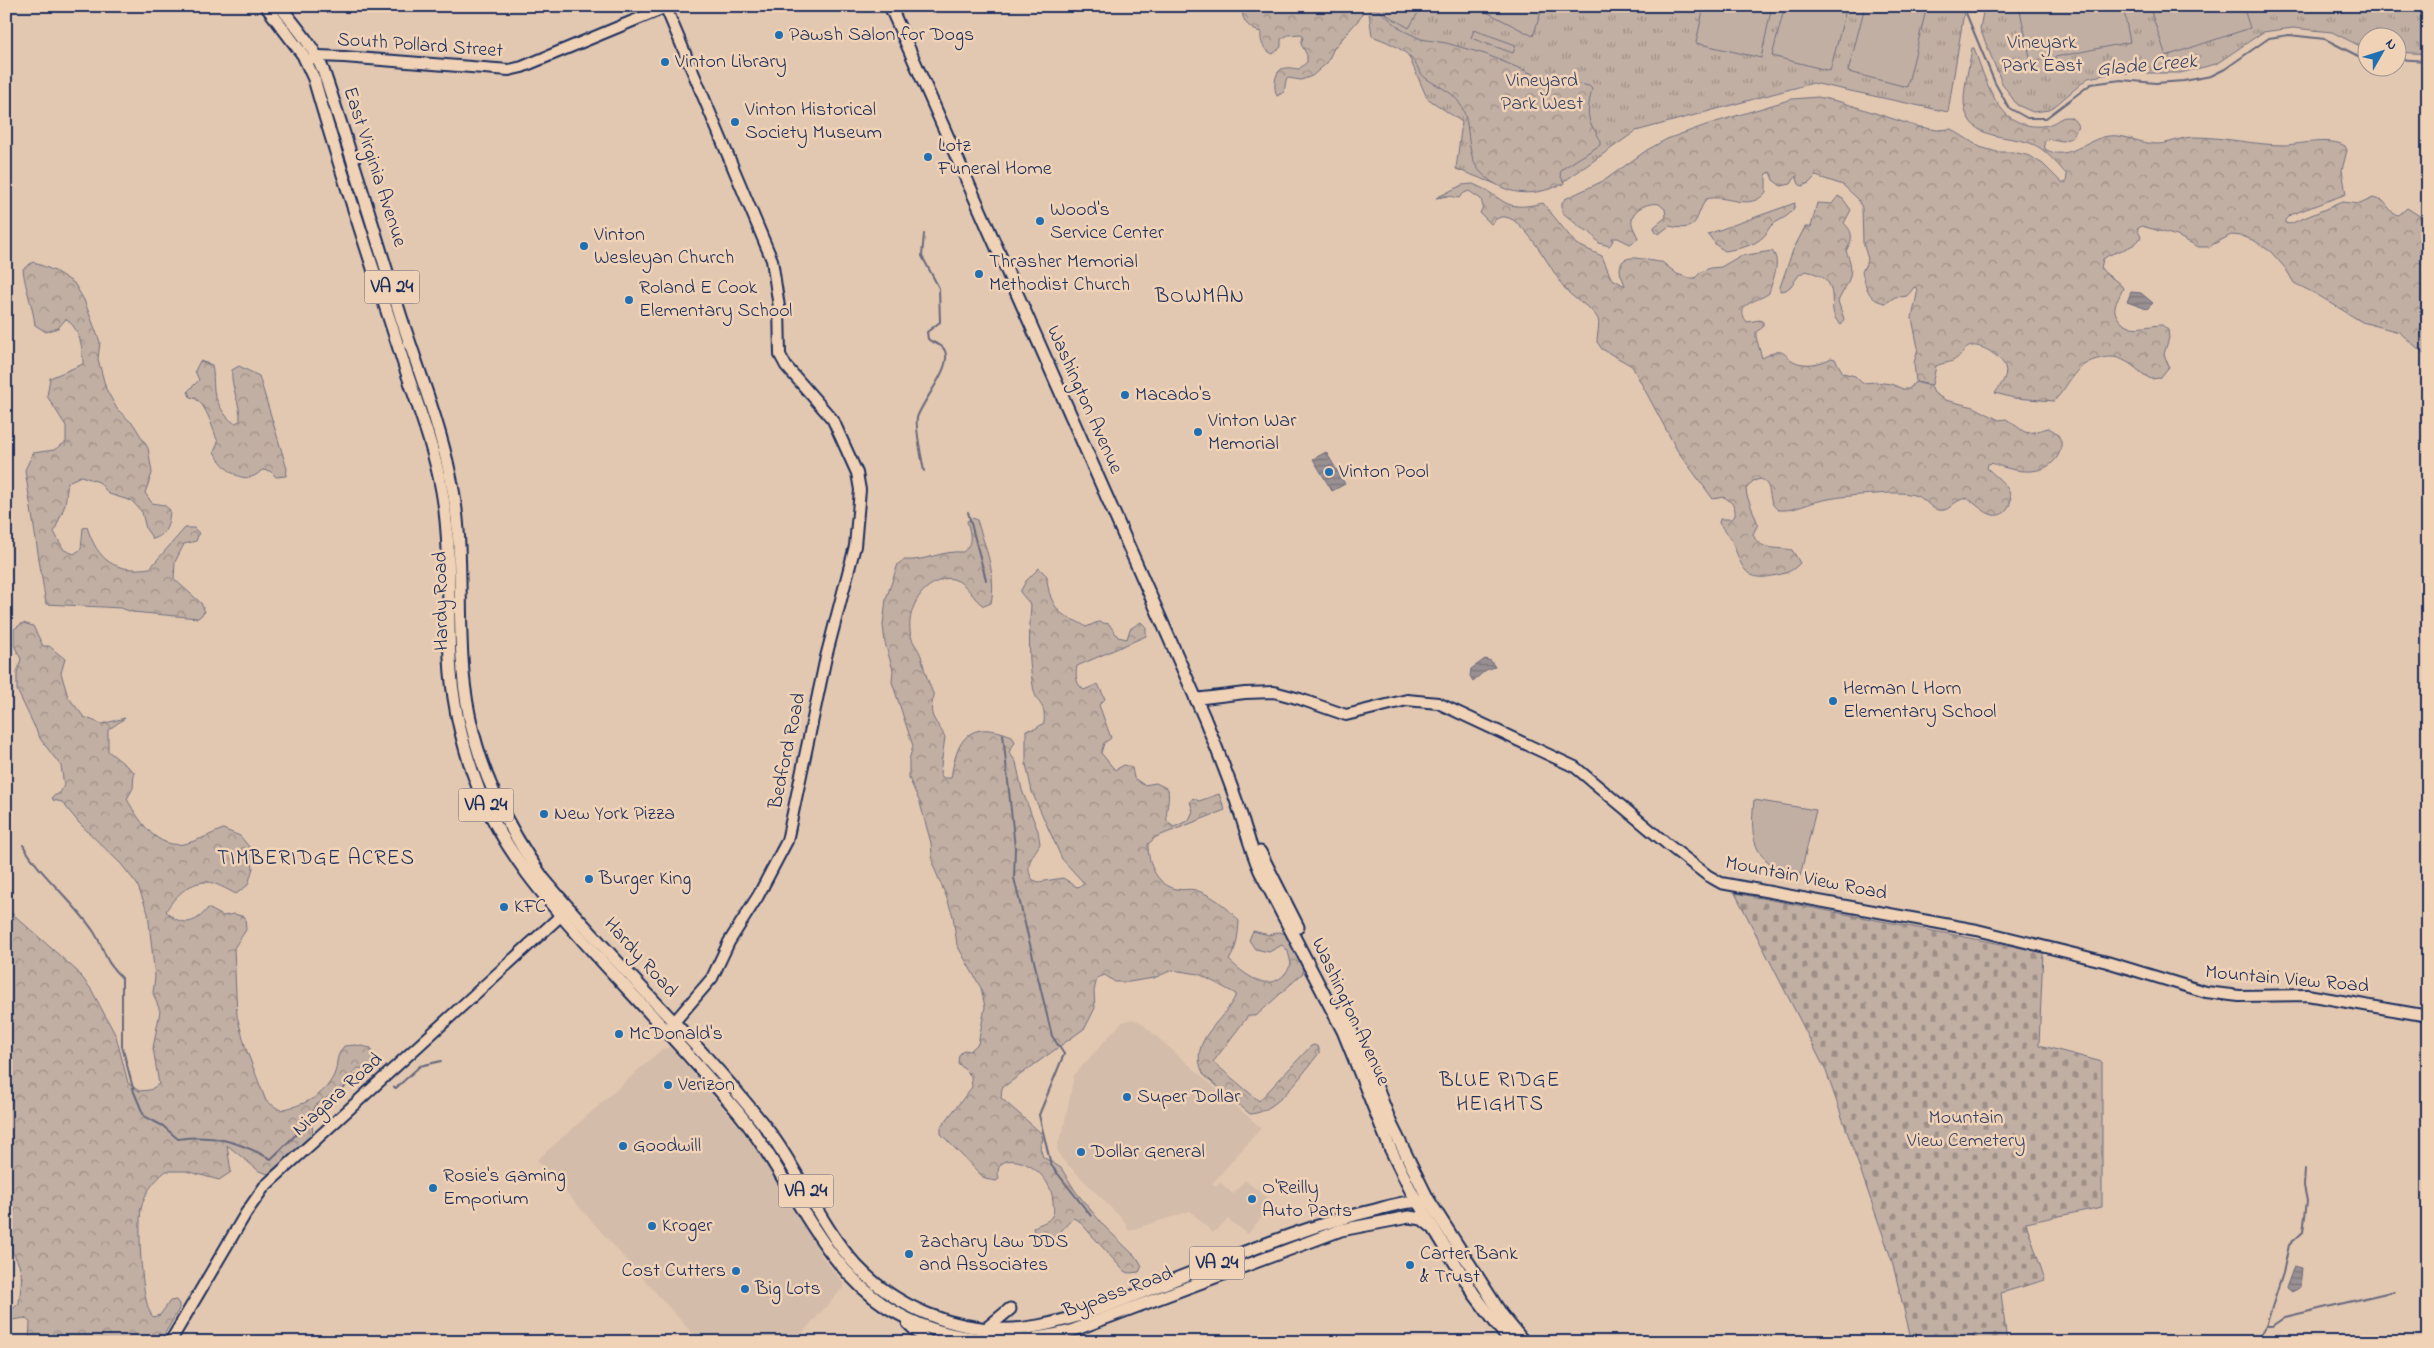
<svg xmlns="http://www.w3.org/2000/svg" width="2434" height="1348" viewBox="0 0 2434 1348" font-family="'Indie Flower',sans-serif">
<defs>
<pattern id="grass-tufts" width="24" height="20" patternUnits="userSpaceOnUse" patternTransform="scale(1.25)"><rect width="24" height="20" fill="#c2afa3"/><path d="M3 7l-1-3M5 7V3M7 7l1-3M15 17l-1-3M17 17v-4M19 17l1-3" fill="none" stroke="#9d8f88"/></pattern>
<pattern id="forest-crowns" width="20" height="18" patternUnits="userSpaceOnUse" patternTransform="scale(1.25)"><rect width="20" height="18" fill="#c2afa3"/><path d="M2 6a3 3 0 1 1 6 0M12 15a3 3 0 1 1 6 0" fill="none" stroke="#9d8f88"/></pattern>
<pattern id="cemetery-stones" width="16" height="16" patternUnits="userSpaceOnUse" patternTransform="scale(1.25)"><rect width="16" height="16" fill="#c2afa3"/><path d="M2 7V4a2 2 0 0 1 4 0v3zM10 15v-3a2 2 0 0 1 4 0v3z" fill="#9d8f88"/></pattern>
<pattern id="water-rules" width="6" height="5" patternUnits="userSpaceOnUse" patternTransform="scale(1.25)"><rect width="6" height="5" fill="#999092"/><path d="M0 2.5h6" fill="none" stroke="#7c767a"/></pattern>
</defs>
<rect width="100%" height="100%" fill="#e3c8b1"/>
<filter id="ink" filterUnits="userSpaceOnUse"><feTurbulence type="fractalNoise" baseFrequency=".02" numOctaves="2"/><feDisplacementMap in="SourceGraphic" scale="10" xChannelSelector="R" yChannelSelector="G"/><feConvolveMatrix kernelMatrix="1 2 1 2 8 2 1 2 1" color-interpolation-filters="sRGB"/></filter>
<g filter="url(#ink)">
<g fill="#d3bcaa">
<polygon points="1132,1019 1139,1021 1261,1128 1212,1184 1216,1187 1220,1182 1233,1194 1245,1180 1273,1203 1248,1234 1228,1219 1213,1233 1190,1211 1128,1231 1126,1223 1061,1158 1057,1149 1059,1140 1063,1131 1074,1075 1122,1022"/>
<polygon points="670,1047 755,1145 823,1258 843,1282 844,1287 794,1342 700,1342 537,1160 662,1049"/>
</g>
<g fill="url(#grass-tufts)" stroke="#6e6f80">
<polygon points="1363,6 1965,6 1948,112 1813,83 1636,131 1559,185 1501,186 1456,169 1462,122 1427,98 1399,34"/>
<polygon points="1984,6 2428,6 2428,54 2397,52 2396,38 2366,38 2366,49 2332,32 2293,28 2263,32 2216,64 2180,73 2114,73 2088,78 2050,110 2033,112 2017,105 2002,83 1980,29"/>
</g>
<g fill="url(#forest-crowns)" stroke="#6e6f80">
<path d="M1231 6H1363L1361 17 1334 48 1327 63 1312 76 1301 80 1288 78 1286 80 1284 92 1277 96C1273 88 1274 68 1286 68 1291 67 1294 69 1299 69L1307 62V55L1301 44 1303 37 1301 34 1288 35 1281 39V47L1273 54C1263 50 1260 42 1261 32 1250 30 1242 21 1242 10L1236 11Z"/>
<path d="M1373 9 1380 11 1402 30 1421 39 1446 43 1485 54 1533 74 1589 86 1592 89C1590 98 1587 109 1589 118 1590 128 1601 134 1600 145L1562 169 1560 174 1564 184C1538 194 1517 198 1492 182 1484 176 1476 169 1473 159 1466 140 1471 118 1458 101 1450 90 1437 86 1427 79 1418 73 1418 65 1411 58 1401 47 1385 41 1372 36L1369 13Z"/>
<path d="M1972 48H1974C1982 70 1989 96 2006 114 2018 125 2038 130 2053 123 2058 121 2061 117 2067 117 2073 117 2075 121 2078 126L2073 137 2063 141 2048 139 2044 142 2045 149C2068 163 2087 138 2109 136 2126 134 2140 144 2157 144 2169 144 2181 137 2194 137 2225 137 2254 145 2285 145 2302 144 2330 137 2345 146L2347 150 2342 170 2346 194 2290 215 2285 220V223L2290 224 2342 202 2360 204 2373 198 2383 201 2394 214 2399 215 2407 208 2421 217 2428 214V357L2399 332 2362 322 2316 294 2294 283 2286 269 2271 252 2255 241 2242 236 2231 235 2208 247H2199L2177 236 2142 226 2137 229 2141 237C2134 250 2114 250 2103 259L2101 268C2107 277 2117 279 2123 288 2121 294 2116 301 2115 307 2114 310 2116 315 2118 318 2128 334 2147 325 2162 325L2168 330 2169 338 2164 354 2169 367 2160 378 2151 379C2142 375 2135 366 2125 361 2118 357 2111 356 2102 358 2073 363 2072 383 2054 401L2014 398 1995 393C2010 374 2010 365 1991 352 1986 349 1978 345 1972 346 1965 347 1962 354 1957 358 1950 364 1944 362 1936 366L1932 385 1916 382 1914 363 1918 348 1912 318 1918 289 1914 287C1906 299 1907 296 1895 297L1886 303C1868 301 1866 287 1862 272L1868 259 1863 243 1862 208 1858 199 1843 185 1816 176 1809 183 1802 186 1799 184 1796 176 1791 184 1781 186 1773 180 1770 172 1766 175V192C1750 213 1725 193 1706 199 1694 218 1700 233 1669 226L1659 234 1655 232 1654 227 1666 217 1665 209 1659 204C1648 202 1630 209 1632 224 1633 229 1637 234 1638 239L1630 244 1618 238H1612L1613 241 1609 246 1599 243 1590 232 1581 228 1562 212V203L1565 199 1605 180 1647 150 1667 139 1706 125 1792 99 1818 97 1841 102 1915 126 1937 130 1951 129 1980 147 1997 152H2013L2030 156 2043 164 2062 183H2066L2067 175C2059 166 2050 155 2040 148 2016 132 1975 145 1965 110 1961 96 1970 63 1972 48Z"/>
<path d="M1473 184C1507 198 1501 213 1543 203L1576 244 1602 256 1611 278 1625 286C1624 281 1620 275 1620 270 1620 248 1651 263 1662 262L1677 274 1689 278H1695L1701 272 1710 268 1721 267 1740 256 1772 251C1782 261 1772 281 1769 293 1760 301 1732 303 1747 322L1760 320 1763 322V327L1756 332V337L1762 358C1767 356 1775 350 1781 352 1785 353 1789 359 1793 361 1804 367 1822 364 1831 358L1835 359 1843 373 1855 376 1862 383 1876 382 1891 384 1903 389H1909L1915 382 1931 386 1934 393 1945 400 1974 407 1999 420 2006 419C2030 434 2020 436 2048 428 2055 431 2059 434 2061 442 2062 448 2059 455 2055 460 2042 475 2020 472 2003 467 1997 466 1994 462 1988 464L1987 468C1998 479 2019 491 2007 510 2004 514 1998 516 1993 515 1984 513 1975 503 1967 498 1954 500 1951 509 1944 510 1933 512 1929 503 1921 498 1910 491 1888 493 1876 494 1856 495 1834 497 1815 502 1802 506 1792 511 1778 510 1765 500 1775 487 1761 479L1753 481 1746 489 1747 496 1758 524 1753 534C1758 551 1778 547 1792 550L1800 563C1792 572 1784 574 1772 576 1742 583 1741 561 1731 539 1728 534 1723 529 1719 523L1720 519H1731L1735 516C1736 506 1732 502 1724 497L1713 499 1677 450 1632 366 1602 349 1597 342C1597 335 1600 324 1598 319 1592 307 1576 301 1567 291 1554 276 1526 219 1505 217 1499 216 1495 220 1491 224L1480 213 1483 207 1481 199 1469 191 1464 193 1459 198 1448 196 1436 198 1462 185Z"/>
<path d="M1838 196 1843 199 1851 210 1844 223C1854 233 1853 239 1846 251 1856 273 1849 280 1838 301L1844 319 1841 325C1821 309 1849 279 1805 271L1799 275 1791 286 1786 290 1780 291V287L1793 250 1805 227H1811L1817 203 1832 204Z"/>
<path d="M1795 203C1795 214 1781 219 1773 224 1768 227 1767 234 1763 237 1754 246 1737 249 1725 251L1716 245 1708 234Z"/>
<path d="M33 262 55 271 74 283 84 300 100 342 98 359 106 389 117 409 134 425 148 448 152 473 145 493 152 503 164 505 170 510C169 524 167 535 153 539L146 529 142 512 132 501 109 494 99 482 81 476 68 482 65 505 54 532 64 550 74 554 81 549 83 528 87 527C98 561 115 573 150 568L185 528H194L199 533 196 541 184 544 175 562 174 579 201 603 205 612 198 618 132 612 121 608 46 604 25 470 33 453 54 450 66 442V426L47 396 50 378 83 364C83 348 80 329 66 319L58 328 46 332 35 325C33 306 25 289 23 269Z"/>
<path d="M200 361 212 365C214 374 213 381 214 390 215 400 226 420 235 423L240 421C241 403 230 387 232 370L239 366 259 376 287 469 286 476 276 477 270 471 262 470C244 489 224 469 214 452L218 442C212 428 206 399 190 397L188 391 199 380 195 371Z"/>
<path d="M973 518 977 520C985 546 997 575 991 603L984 606C972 599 968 583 953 579 945 577 938 581 931 585 915 594 905 621 912 639 915 646 921 652 922 660 925 673 929 684 934 696 927 718 936 719 945 737L940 773 943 778H951C957 738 969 719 1012 736L1015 742 1009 752 1016 762 1022 790 1038 831 1040 844C1033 856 1023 866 1033 880L1039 882 1063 878 1077 887 1083 885V882L1062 859 1032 792 1026 764V730L1035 729 1044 723C1046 703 1038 706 1034 691 1028 662 1029 634 1031 605L1020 592 1026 581 1039 568 1047 576C1047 589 1052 608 1065 616 1072 620 1078 621 1086 627L1098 622 1109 624 1118 637 1127 639 1130 629 1141 622 1146 627V636L1077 666C1075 676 1076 684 1084 690L1098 684 1105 699 1099 705 1111 738 1104 743 1101 753 1115 770 1124 765 1132 768 1134 778 1144 785 1156 783 1168 789C1170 801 1165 809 1167 822L1174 827 1189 820 1193 811 1190 802 1193 798 1199 801 1219 794 1225 810 1156 837 1148 844C1148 864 1156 884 1176 889 1183 891 1189 888 1195 890 1213 895 1227 907 1239 921 1238 936 1237 948 1229 960 1249 979 1275 997 1291 964L1288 951 1282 945 1269 952 1255 949 1249 940 1253 931 1269 935 1279 932 1287 934 1302 964 1303 973 1256 1016H1248L1213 1062 1259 1101 1311 1046 1315 1045 1319 1048V1053C1303 1073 1277 1113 1250 1114L1204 1075C1185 1040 1227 1020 1236 994L1199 974 1172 970 1154 978 1129 982H1115L1105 975 1097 978 1094 991 1095 1008 1085 1028 1002 1088 1001 1098 1041 1133 1043 1139 1040 1148 1043 1157 1061 1168 1076 1192 1104 1226 1138 1259 1142 1266 1139 1272 1129 1273 1123 1270 1079 1221 1073 1218 1051 1242 1040 1244 1035 1237 1033 1228C1040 1223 1048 1223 1052 1216 1055 1211 1053 1206 1053 1201 1050 1161 990 1145 999 1179L996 1181 985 1179 941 1134V1127L972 1087 971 1076 958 1063 959 1055 964 1050 970 1051 978 1044 985 1007 981 988 957 945 953 916 946 896 933 865 931 843 920 803 909 778V760L913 746 892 682 893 670 885 643 883 625 886 599 898 564 904 560C924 562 943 550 963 552 974 543 970 533 967 521Z"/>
<path d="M23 623 33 626 43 646H49L65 659 61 673 68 697 84 717 102 724 125 718 108 730V751L134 772 133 788 127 799C141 824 160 855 194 841 204 838 213 833 223 829L240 836 250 848 253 868 248 885 236 894C228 890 215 882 206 882 189 882 174 897 166 911 181 927 195 925 208 908L223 916 234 914 245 917 246 930 234 948 237 1016 246 1049 266 1101 280 1110C303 1105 323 1098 334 1075 339 1063 334 1059 344 1046L356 1045 371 1048 372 1064 366 1069 358 1068 338 1090 316 1105 311 1115 313 1134 268 1174 259 1171 227 1145 231 1172 219 1180 186 1171H166C154 1181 144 1193 141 1209 138 1228 141 1305 153 1317L160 1315 170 1301 176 1300 179 1304V1309L160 1342H29L30 1322 25 1318 6 1321V1310H12L19 1303C20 1291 24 1277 19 1265 14 1252 7 1247 7 1232 6 1213 12 1202 6 1182V908L77 971 91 989 116 1036 128 1083 139 1091 150 1090 159 1084 153 1048 160 1011 153 993 155 977 148 913 137 884 121 864 79 823 62 802 53 800 52 797 60 793 64 785 61 766 41 740 17 690V673L21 659 14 645V629Z"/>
</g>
<polygon fill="url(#cemetery-stones)" stroke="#6e6f80" points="1735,893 2043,952 2039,1045 2102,1062 2102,1207 2026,1223 2045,1280 2001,1293 2007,1342 1912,1342 1892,1261 1826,1071"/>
<g fill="#c2afa3" stroke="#6e6f80">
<polygon points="1383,6 1422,6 1409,28 1387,15"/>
<polygon points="1475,6 1543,6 1533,36"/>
<polygon points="1704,6 1772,6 1761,58 1696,43"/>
<polygon points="1785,6 1847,6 1830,71 1772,56"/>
<polygon points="1865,6 1927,6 1907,87 1848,72"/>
<polygon points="2019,6 2123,6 2130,42 2031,62"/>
<polygon points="2149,6 2243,6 2250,28 2166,56"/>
<polygon points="1474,30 1516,45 1513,53 1471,38"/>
<path d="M1754 800 1816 810 1800 876C1755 864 1749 844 1754 800Z"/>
</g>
<g fill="url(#water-rules)" stroke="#67697d">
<polygon points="2131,292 2141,293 2153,303 2147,309 2127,302"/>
<polygon points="1326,452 1345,484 1332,491 1313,459"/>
<polygon points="1485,659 1491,661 1495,667 1486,670 1473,681 1470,676 1471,669"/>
<polygon points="2294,1266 2302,1268 2300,1287 2291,1292 2286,1288"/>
</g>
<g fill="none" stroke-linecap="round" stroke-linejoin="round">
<g stroke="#67697d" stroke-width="2">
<polyline points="1963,6 1995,83 2009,108 2027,118 2046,118 2091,84 2121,80 2156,83 2184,81 2211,76 2225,69 2269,38 2289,35 2325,39 2360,57 2366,57"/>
<polyline points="2396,59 2428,61"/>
<path d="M924 471C922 460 915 427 917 418 921 401 960 360 941 346 937 343 932 343 928 339L927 332 940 322 939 288 922 256 924 234"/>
<polyline points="968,512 986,580"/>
<polyline points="1003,734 1015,848 1014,878 1052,1036 1064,1054 1039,1115 1051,1165 1091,1216"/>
<path d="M23 845C41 877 73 900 94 932 106 951 103 960 122 978V1046L134 1092 144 1116 163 1126 178 1139C214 1134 239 1142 271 1159L360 1072 367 1075"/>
<polyline points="394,1087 396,1088 420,1066 441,1061"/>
<polyline points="2266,1326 2272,1326 2285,1317 2395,1291"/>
<polyline points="2256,1342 2266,1326 2283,1273 2289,1245 2303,1232 2307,1201 2304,1186 2305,1169"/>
</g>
<defs>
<g id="secondary">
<polyline points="666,8 772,260 779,307 780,355 786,366 833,420 857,473 860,490 855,546 826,657 787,841 758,896 729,942 712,978 669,1028"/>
<polyline points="311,59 318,56 344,57 509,70 522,67 669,6"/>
<polyline points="1195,699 1245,693 1274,692 1300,699 1346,715 1407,700 1438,703 1575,767 1667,844 1707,875 1721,883 1977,930 2107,962 2206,992 2239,996 2307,995 2428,1016"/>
<polyline points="170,1342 246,1213 264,1187 567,910"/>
</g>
<g id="primary">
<path d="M266 6 303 55 314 79C341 174 373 267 403 361 417 404 434 447 442 491 452 547 447 602 450 658 452 703 463 748 479 790 504 851 545 898 588 946 638 1001 690 1055 738 1112 790 1175 817 1261 887 1307 943 1343 1008 1347 1071 1331L1341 1230 1409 1217 1422 1219 1432 1227"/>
<path d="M280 6C296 27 313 45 323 70 351 151 375 234 401 317 418 369 439 422 450 475 464 536 458 596 462 658 466 739 496 813 543 878 613 963 695 1038 763 1124 793 1161 812 1208 841 1247 885 1307 963 1340 1038 1326 1089 1317 1146 1290 1196 1271 1255 1248 1314 1224 1375 1210 1394 1205 1411 1199 1430 1203"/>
<path d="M890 6 1204 717C1216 747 1229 778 1239 809 1246 830 1251 850 1260 871L1343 1031 1390 1148 1411 1191 1474 1294 1510 1342"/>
<polyline points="1260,852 1298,927"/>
<polyline points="1342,1012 1367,1062 1391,1124 1428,1199 1502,1315 1524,1342"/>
<polyline points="908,1323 928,1342"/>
<polyline points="987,1328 1010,1309"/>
</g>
</defs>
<use href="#secondary" stroke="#1b2f5e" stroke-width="14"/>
<use href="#primary" stroke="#1b2f5e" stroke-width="15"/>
<use href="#secondary" stroke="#f0d2b6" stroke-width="10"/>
<use href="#primary" stroke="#f0d2b6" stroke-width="11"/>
</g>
</g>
<g fill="#1f6fb2" stroke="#f0d2b6" stroke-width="2">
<circle cx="779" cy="35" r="5"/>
<circle cx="665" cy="62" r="5"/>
<circle cx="735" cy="122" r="5"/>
<circle cx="928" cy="157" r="5"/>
<circle cx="1040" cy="221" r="5"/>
<circle cx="584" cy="246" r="5"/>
<circle cx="979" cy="274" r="5"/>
<circle cx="629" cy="300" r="5"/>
<circle cx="1125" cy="395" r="5"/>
<circle cx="1198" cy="432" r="5"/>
<circle cx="1329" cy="472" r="5"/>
<circle cx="1833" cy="701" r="5"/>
<circle cx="544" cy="814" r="5"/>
<circle cx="589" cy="879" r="5"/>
<circle cx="504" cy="907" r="5"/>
<circle cx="619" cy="1034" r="5"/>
<circle cx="668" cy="1085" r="5"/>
<circle cx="1127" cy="1097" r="5"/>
<circle cx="623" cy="1146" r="5"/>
<circle cx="1081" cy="1152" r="5"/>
<circle cx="433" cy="1188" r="5"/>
<circle cx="1252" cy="1199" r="5"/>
<circle cx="652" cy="1226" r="5"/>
<circle cx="909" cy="1254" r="5"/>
<circle cx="1410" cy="1265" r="5"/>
<circle cx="736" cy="1271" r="5"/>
<circle cx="745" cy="1289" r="5"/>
</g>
<g text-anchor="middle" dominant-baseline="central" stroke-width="5" stroke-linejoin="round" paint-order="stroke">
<g fill="#f0d2b6" stroke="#5b6078" stroke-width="1">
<rect x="364.5" y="270.5" width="55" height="33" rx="4"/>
<rect x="458.5" y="788.5" width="55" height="33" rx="4"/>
<rect x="778.5" y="1174.5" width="55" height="33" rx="4"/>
<rect x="1189.5" y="1246.5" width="55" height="33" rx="4"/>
</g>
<g font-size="19" font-weight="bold" fill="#1b2f5e">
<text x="392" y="287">VA 24</text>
<text x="486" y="805">VA 24</text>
<text x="806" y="1191">VA 24</text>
<text x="1217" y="1263">VA 24</text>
</g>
<g font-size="20" fill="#1b2f5e" stroke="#f0d2b6" text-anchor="start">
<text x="789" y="35">Pawsh Salon for Dogs</text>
<text x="675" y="62">Vinton Library</text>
<text x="745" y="110">Vinton Historical<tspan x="745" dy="23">Society Museum</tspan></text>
<text x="938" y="146">Lotz<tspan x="938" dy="23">Funeral Home</tspan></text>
<text x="1050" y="210">Wood's<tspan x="1050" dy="23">Service Center</tspan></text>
<text x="594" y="235">Vinton<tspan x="594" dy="23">Wesleyan Church</tspan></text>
<text x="989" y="262">Thrasher Memorial<tspan x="989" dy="23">Methodist Church</tspan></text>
<text x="639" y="288">Roland E Cook<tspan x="639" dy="23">Elementary School</tspan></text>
<text x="1135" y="395">Macado's</text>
<text x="1208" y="421">Vinton War<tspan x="1208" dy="23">Memorial</tspan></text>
<text x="1339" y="472">Vinton Pool</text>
<text x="1843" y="689">Herman L Horn<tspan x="1843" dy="23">Elementary School</tspan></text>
<text x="554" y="814">New York Pizza</text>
<text x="599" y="879">Burger King</text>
<text x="514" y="907">KFC</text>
<text x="629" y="1034">McDonald's</text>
<text x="678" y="1085">Verizon</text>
<text x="1137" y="1097">Super Dollar</text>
<text x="633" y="1146">Goodwill</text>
<text x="1091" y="1152">Dollar General</text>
<text x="443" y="1176">Rosie's Gaming<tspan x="443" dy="23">Emporium</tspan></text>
<text x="1262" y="1188">O'Reilly<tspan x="1262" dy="23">Auto Parts</tspan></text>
<text x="662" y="1226">Kroger</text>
<text x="919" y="1242">Zachary Law DDS<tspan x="919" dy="23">and Associates</tspan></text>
<text x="1420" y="1254">Carter Bank<tspan x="1420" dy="23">&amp; Trust</tspan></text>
<text x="726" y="1271" text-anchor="end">Cost Cutters</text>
<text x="755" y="1289">Big Lots</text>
</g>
<g font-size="20" fill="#344268" stroke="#f0d2b6">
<text x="2042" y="43">Vineyark<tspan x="2042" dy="23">Park East</tspan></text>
<text x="1542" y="81">Vineyard<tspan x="1542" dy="23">Park West</tspan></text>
<text x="1966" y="1118">Mountain<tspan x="1966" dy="23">View Cemetery</tspan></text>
</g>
<g font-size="20" fill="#1b2f5e" stroke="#f0d2b6">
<text transform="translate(420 46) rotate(4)">South Pollard Street</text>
<text transform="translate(374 167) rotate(72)">East Virginia Avenue</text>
<text transform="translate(1084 400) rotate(66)">Washington Avenue</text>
<text transform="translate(442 601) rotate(-91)">Hardy Road</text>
<text transform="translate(788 751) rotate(-78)">Bedford Road</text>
<text transform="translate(1806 879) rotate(11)">Mountain View Road</text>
<text transform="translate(640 958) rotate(48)">Hardy Road</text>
<text transform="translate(2287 980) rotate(5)">Mountain View Road</text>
<text transform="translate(1350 1012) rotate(65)">Washington Avenue</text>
<text transform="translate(338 1095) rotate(-42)">Niagara Road</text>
<text transform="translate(1118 1293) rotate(-20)">Bypass Road</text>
</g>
<g font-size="21" font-style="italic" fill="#344268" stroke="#f0d2b6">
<text transform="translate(2147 66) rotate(-5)">Glade Creek</text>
</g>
<g font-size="21" letter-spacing="1" fill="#1b2f5e" stroke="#f0d2b6">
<text x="1200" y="297">BOWMAN</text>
<text x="316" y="859">TIMBERIDGE ACRES</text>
<text x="1500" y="1081">BLUE RIDGE<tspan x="1500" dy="24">HEIGHTS</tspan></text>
</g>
</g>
<rect width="2434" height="1348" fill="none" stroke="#f0d2b6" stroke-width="25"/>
<rect x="12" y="12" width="2409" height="1323" fill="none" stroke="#1b2f5e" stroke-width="2" filter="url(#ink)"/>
<g transform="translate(2382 52) rotate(51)"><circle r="24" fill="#f0d2b6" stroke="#9b9193"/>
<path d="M0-4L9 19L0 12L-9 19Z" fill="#1f6fb2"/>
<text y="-8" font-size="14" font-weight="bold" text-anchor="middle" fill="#1b2f5e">N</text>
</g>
</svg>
